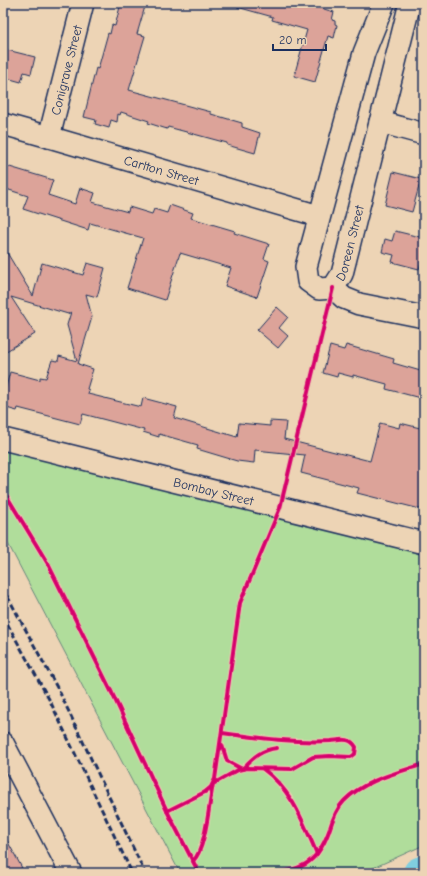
<svg xmlns="http://www.w3.org/2000/svg" width="427" height="876" viewBox="0 0 427 876" font-family="'Comic Neue',sans-serif">
<rect width="100%" height="100%" fill="#edd4b5"/>
<filter id="ink" filterUnits="userSpaceOnUse"><feTurbulence type="fractalNoise" baseFrequency=".025" numOctaves="2"/><feDisplacementMap in="SourceGraphic" scale="8" xChannelSelector="R" yChannelSelector="G"/><feConvolveMatrix kernelMatrix="1 2 1 2 8 2 1 2 1" color-interpolation-filters="sRGB"/></filter>
<g filter="url(#ink)">
<polygon fill="#b0dd9b" stroke="#66867c" points="3,448 424,554 424,845 362,873 180,873 3,534"/>
<g fill="none" stroke-linecap="round" stroke-linejoin="round">
<polyline stroke="#80cedf" stroke-width="32" points="419,873 424,871"/>
</g>
<g fill="#dca399" stroke="#1b2f5e">
<polygon points="121,3 146,3 137,34 145,36 129,90 211,112 211,114 242,123 242,127 260,133 255,153 227,145 227,143 168,127 167,129 148,123 149,121 121,112 120,115 118,114 117,122 111,120 109,128 95,124 96,120 84,117 96,68 98,69 108,33 110,34 112,25 115,26"/>
<polygon points="237,3 304,3 334,12 332,20 335,21 335,24 337,25 334,38 328,36 315,82 294,76 307,30 272,20 273,17 237,7"/>
<polygon points="3,49 35,57 31,74 24,72 21,82 3,77"/>
<polygon points="3,165 53,180 48,195 75,204 80,188 95,193 92,202 128,212 129,207 152,214 154,209 167,213 170,205 193,213 191,218 235,231 234,233 269,244 264,259 269,261 257,297 225,286 231,268 180,253 165,300 127,288 143,238 90,223 88,230 23,209 28,196 3,188"/>
<polygon points="393,172 421,179 412,212 385,205"/>
<polygon points="395,231 424,238 424,263 421,262 419,269 392,262 394,255 382,252 385,239 392,241"/>
<polygon points="3,246 33,296 42,263 83,275 87,263 105,268 97,297 86,294 92,317 78,364 93,369 87,389 89,390 88,394 141,407 143,398 177,407 174,418 237,437 239,423 270,426 270,421 286,422 284,439 370,461 380,423 399,428 400,423 424,429 424,510 357,493 359,488 301,473 305,455 255,450 254,463 237,461 197,449 198,445 159,434 159,437 143,432 144,430 83,414 80,424 18,408 17,411 3,407 3,398 10,372 40,380 40,377 46,378 52,360 58,361 59,356 77,361 67,325 71,312 68,314 11,297 35,334 3,353"/>
<polygon points="277,307 288,317 279,328 288,336 278,348 257,330"/>
<polygon points="346,345 394,359 393,363 424,372 424,399 386,389 387,384 353,375 353,377 338,373 337,377 323,373 330,346 344,350"/>
<polygon points="3,833 22,868 13,873 3,873"/>
</g>
<g fill="none" stroke-linecap="round" stroke-linejoin="round">
<defs>
<g id="street">
<path id="s1" d="M384 3 364 53 306 267 308 281 319 289 333 288 342 274 410 3"/>
<polyline points="380,122 424,134"/>
<path id="s2" d="M3 124 49 137 319 216"/>
<path id="s3" d="M49 137 83 3"/>
<polyline points="333,288 344,298 359,304 424,317"/>
<path id="s4" d="M3 439 424 543"/>
<polyline points="3,743 71,873"/>
</g>
</defs>
<use href="#street" stroke="#1b2f5e" stroke-width="24"/>
<use href="#street" stroke="#edd4b5" stroke-width="21"/>
<g stroke="#1b2f5e" stroke-width="3" stroke-dasharray="6 3" stroke-linecap="butt">
<polyline points="3,588 60,693 145,873"/>
<polyline points="3,616 50,701 132,873"/>
</g>
<defs>
<g id="cycleway">
<polyline points="3,490 48,564 112,693 167,811 199,873"/>
<path d="M222 745 227 761 242 769C253 758 260 750 277 748"/>
<path d="M263 769C292 790 303 822 317 854"/>
<polyline points="167,811 205,792 211,787 215,779 240,603 280,508 333,288"/>
<path d="M193 861C206 849 209 803 213 784L238 770 247 768 292 769 313 757 330 756 351 757 355 754 356 747C350 737 342 740 331 741 295 743 259 738 222 733"/>
<path d="M265 873C300 872 317 864 329 831 332 821 336 809 344 801 364 780 397 773 424 764"/>
</g>
</defs>
<use href="#cycleway" stroke="#edd4b5" stroke-width="6"/>
<use href="#cycleway" stroke="#d6006c" stroke-width="4"/>
</g>
</g>
<g text-anchor="middle" dominant-baseline="central" stroke-width="3" stroke-linejoin="round" paint-order="stroke">
<g font-size="13" fill="#1b2f5e" stroke="#edd4b5">
<text stroke="none"><textPath href="#s3" startOffset="69">Conigrave Street</textPath></text>
<text stroke="none"><textPath href="#s2" startOffset="165">Carlton Street</textPath></text>
<text stroke="none"><textPath href="#s1" startOffset="366">Doreen Street</textPath></text>
<text stroke="none"><textPath href="#s4" startOffset="217">Bombay Street</textPath></text>
</g>
</g>
<rect width="427" height="876" fill="none" stroke="#edd4b5" stroke-width="16"/>
<rect x="8" y="8" width="411" height="860" fill="none" stroke="#1b2f5e" stroke-width="1.5" filter="url(#ink)"/>
<path d="M273 44v6h53v-6" fill="none" stroke="#1b2f5e" stroke-width="2"/>
<text x="279" y="44" font-size="12" fill="#1b2f5e" stroke="#edd4b5" stroke-width="3" paint-order="stroke">20 m</text>
</svg>
